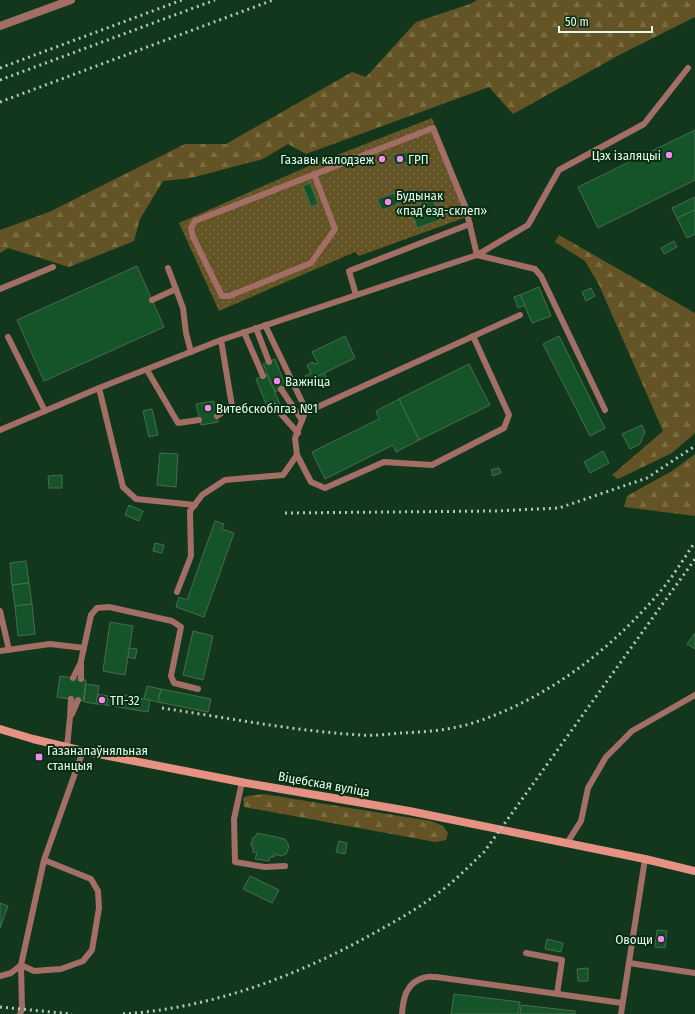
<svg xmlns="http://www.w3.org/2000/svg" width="695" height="1014" viewBox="0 0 695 1014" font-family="'Fira Sans Condensed',sans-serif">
<defs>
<pattern id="grass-dots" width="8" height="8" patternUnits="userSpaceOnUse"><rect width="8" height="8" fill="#645324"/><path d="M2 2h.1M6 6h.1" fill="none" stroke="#7a6d44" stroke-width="1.8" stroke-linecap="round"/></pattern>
<pattern id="forest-firs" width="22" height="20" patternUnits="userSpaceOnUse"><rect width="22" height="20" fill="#645324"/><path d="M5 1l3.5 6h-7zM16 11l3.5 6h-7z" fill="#7a6d44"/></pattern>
</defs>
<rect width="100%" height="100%" fill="#13371d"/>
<polygon fill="url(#grass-dots)" points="432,118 472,215 359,256 355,252 219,311 179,223 309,166"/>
<g fill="url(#forest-firs)">
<polygon points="477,0 695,0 695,17 621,54 513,114 489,87 306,154 288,144 263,159 191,178 163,181 140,219 134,241 69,267 8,248 0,253 0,230 49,212 185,144 226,144 352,72 366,77 416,22 470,4"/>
<polygon points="559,235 695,313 695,433 672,453 618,479 612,475 663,431 599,285 585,261 555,242"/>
<polygon points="695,454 695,516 624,507 627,496 672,471"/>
<polygon points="263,794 431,821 443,826 448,833 446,840 435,842 244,807 243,798 247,796"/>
</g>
<g fill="#155429" stroke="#476c4f">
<polygon points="695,130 695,180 598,228 578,187"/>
<polygon points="406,152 408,162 395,165 393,155"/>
<polygon points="310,183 318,204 311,207 303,186"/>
<polygon points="394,193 398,204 382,210 377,199"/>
<polygon points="695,197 695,210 677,218 672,208"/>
<polygon points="433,200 440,220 417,228 411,208"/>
<polygon points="695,210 695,234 687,238 677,218"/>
<polygon points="674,241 677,247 664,254 661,248"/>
<polygon points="137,266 164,327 44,381 17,320"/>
<polygon points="539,287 551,316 532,323 520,295"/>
<polygon points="591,288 595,296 586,301 582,292"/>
<polygon points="520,295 525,305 518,308 514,297"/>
<polygon points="345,336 355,358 308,381 305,376 311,373 307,365 313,362 314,364 318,363 312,352"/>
<polygon points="559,336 605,428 590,436 543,344"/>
<polygon points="275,359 286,387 275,392 263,364"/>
<polygon points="469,364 490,405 419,440 399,399"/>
<polygon points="324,373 326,377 316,382 314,378"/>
<polygon points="267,374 280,404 268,409 256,379"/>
<polygon points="399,399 419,440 396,452 393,445 325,479 312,452 379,419 376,411"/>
<polygon points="214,401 218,422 201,425 196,404"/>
<polygon points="152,409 158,435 149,437 143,411"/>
<polygon points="642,425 645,432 640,444 630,449 622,434"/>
<polygon points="603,451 609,463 590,473 584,462"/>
<polygon points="160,453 178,454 176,487 157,485"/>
<polygon points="499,468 501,473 493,476 491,470"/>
<polygon points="62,475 62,488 49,488 48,476"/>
<polygon points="129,505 143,511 139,521 125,515"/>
<polygon points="215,521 224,524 222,529 234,533 204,617 176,607 179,597 187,600"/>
<polygon points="155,543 164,545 162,553 153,551"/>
<polygon points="26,561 29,583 12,585 10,563"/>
<polygon points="29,583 32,604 15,606 12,585"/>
<polygon points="32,604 35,634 18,636 15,606"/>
<polygon points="110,622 133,626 125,675 103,671"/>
<polygon points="193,631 213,636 203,680 183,675"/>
<polygon points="695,633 695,649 687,644"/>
<polygon points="129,648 137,649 135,659 128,657"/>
<polygon points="60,676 86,680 83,701 57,697"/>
<polygon points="86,684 99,686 96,704 84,702"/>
<polygon points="147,686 161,689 158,702 144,699"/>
<polygon points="161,689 211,699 208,712 158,702"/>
<polygon points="98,694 108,696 106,705 96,704"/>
<polygon points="118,694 150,700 148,712 106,705 108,696 117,698"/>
<polygon points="257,833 285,839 289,846 287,852 286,854 281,856 274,854 274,857 270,857 269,861 255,859 257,853 253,852 253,846 251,846 253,837 255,838"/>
<polygon points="339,841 347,843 345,854 336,852"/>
<polygon points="250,876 279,890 272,903 243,889"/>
<polygon points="0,903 8,906 0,928"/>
<polygon points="657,930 667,931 665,948 655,947"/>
<polygon points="547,939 563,943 561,952 545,949"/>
<polygon points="588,968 588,981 578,981 577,969"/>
<polygon points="454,994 520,1002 518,1014 451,1014"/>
<polygon points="521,1005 575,1011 575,1014 520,1014"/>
</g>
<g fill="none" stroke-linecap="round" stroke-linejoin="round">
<g stroke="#a36e65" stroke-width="6">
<polyline points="314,174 335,229 311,263 229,296 222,296 193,237 191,228 195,221 433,128 466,209 477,255 528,225 559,170 644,124 688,68"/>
<polyline points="168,268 183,308 186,333 191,352"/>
<polyline points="0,289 53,267"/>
<polyline points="356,295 349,271 470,224"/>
<polyline points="152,300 176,289"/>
<polyline points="265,325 306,410 313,409 520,315"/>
<polyline points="256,328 269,362"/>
<polyline points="244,332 263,376"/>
<polyline points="8,337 45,411"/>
<polyline points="147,370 178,423 199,420"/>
<polyline points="99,388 123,487 136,499 195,505"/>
<polyline points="281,389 302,420"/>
<polyline points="274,406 298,433"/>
<polyline points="306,410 295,438 297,455 311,482 325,488 384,462 432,465 504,428 509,415 473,336"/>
<polyline points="217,416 232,406 221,340"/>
<polyline points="0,430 99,388 221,340 477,255 535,269 541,276 605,410"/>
<polyline points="177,592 191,556 190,511 202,495 225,480 283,475 297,455"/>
<polyline points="0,611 9,650"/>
<polyline points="0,651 50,644 84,648"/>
<polyline points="73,678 80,664"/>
<polyline points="81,679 81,661 91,615 97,608 109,607 172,621 181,627 171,676 174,683 198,689"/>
<polyline points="72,714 78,700"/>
<polyline points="67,747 70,717 71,699"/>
<polyline points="242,782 234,819 235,862 265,867 285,866"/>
<polyline points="567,843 581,821 588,788 606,757 632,731 695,695"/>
<polyline points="44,860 91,879 98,891 99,908 92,950 83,961 61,969 34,971 21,965 44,860 83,751"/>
<polyline points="526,953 562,960 557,994"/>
<polyline points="629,963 695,973"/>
<polyline points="0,976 11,973 21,965 22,1009 20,1014"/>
<path d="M402 1014C403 999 406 983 423 978 427 976 432 977 436 977L622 1003"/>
<polyline points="621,1014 645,859"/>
</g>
<polyline stroke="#a36e65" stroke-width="8" points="0,26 71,0"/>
<polyline stroke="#e59183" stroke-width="8" points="0,729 33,739 83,751 246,783 409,811 645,859 695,871"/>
<g stroke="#b0c8b5" stroke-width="3" stroke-dasharray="2 4" stroke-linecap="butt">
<polyline points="0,68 182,0"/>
<polyline points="0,80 215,0"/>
<polyline points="0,102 273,0"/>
<polyline points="285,513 495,511 559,508 647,478 695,446"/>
<path d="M162 708C228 718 295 731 361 735 374 736 388 734 401 733 425 732 452 730 476 722 551 697 614 647 664 587 675 573 685 557 695 542"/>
<polyline points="0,1007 72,1014"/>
<path d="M123 1014C214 1008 303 974 383 928 403 917 423 905 441 891 457 879 470 865 484 852L695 559"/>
</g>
</g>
<g fill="#f689ed" stroke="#082d13" stroke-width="1.5">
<circle cx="669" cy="155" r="4"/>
<circle cx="382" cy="159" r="4"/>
<circle cx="400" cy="159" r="4"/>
<circle cx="388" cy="202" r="4"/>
<circle cx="277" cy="381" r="4"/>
<circle cx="208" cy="408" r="4"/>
<circle cx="102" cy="700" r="4"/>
<rect x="35" y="753" width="8" height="8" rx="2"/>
<circle cx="661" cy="939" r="4"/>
</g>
<g text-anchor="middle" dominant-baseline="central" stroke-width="4" stroke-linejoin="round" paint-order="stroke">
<g font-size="13" fill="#e6fae9" stroke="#082d13" text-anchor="start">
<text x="661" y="155" text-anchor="end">Цэх ізаляцыі</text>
<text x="374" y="159" text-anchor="end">Газавы калодзеж</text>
<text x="408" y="159">ГРП</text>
<text x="396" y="195">Будынак<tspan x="396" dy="15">«падʼезд-склеп»</tspan></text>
<text x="285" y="381">Важніца</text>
<text x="216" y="408">Витебскоблгаз №1</text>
<text x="110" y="700">ТП-32</text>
<text x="47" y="750">Газанапаўняльная<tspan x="47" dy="15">станцыя</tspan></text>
<text x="653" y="939" text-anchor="end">Овощи</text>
</g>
<g font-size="13" fill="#e6fae9" stroke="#082d13">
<text transform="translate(324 784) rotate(10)">Віцебская вуліца</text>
</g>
</g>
<path d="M559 26v6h93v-6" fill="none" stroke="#e6fae9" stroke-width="2"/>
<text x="565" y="26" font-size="12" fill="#e6fae9" stroke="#082d13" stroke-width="3" paint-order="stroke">50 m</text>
</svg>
